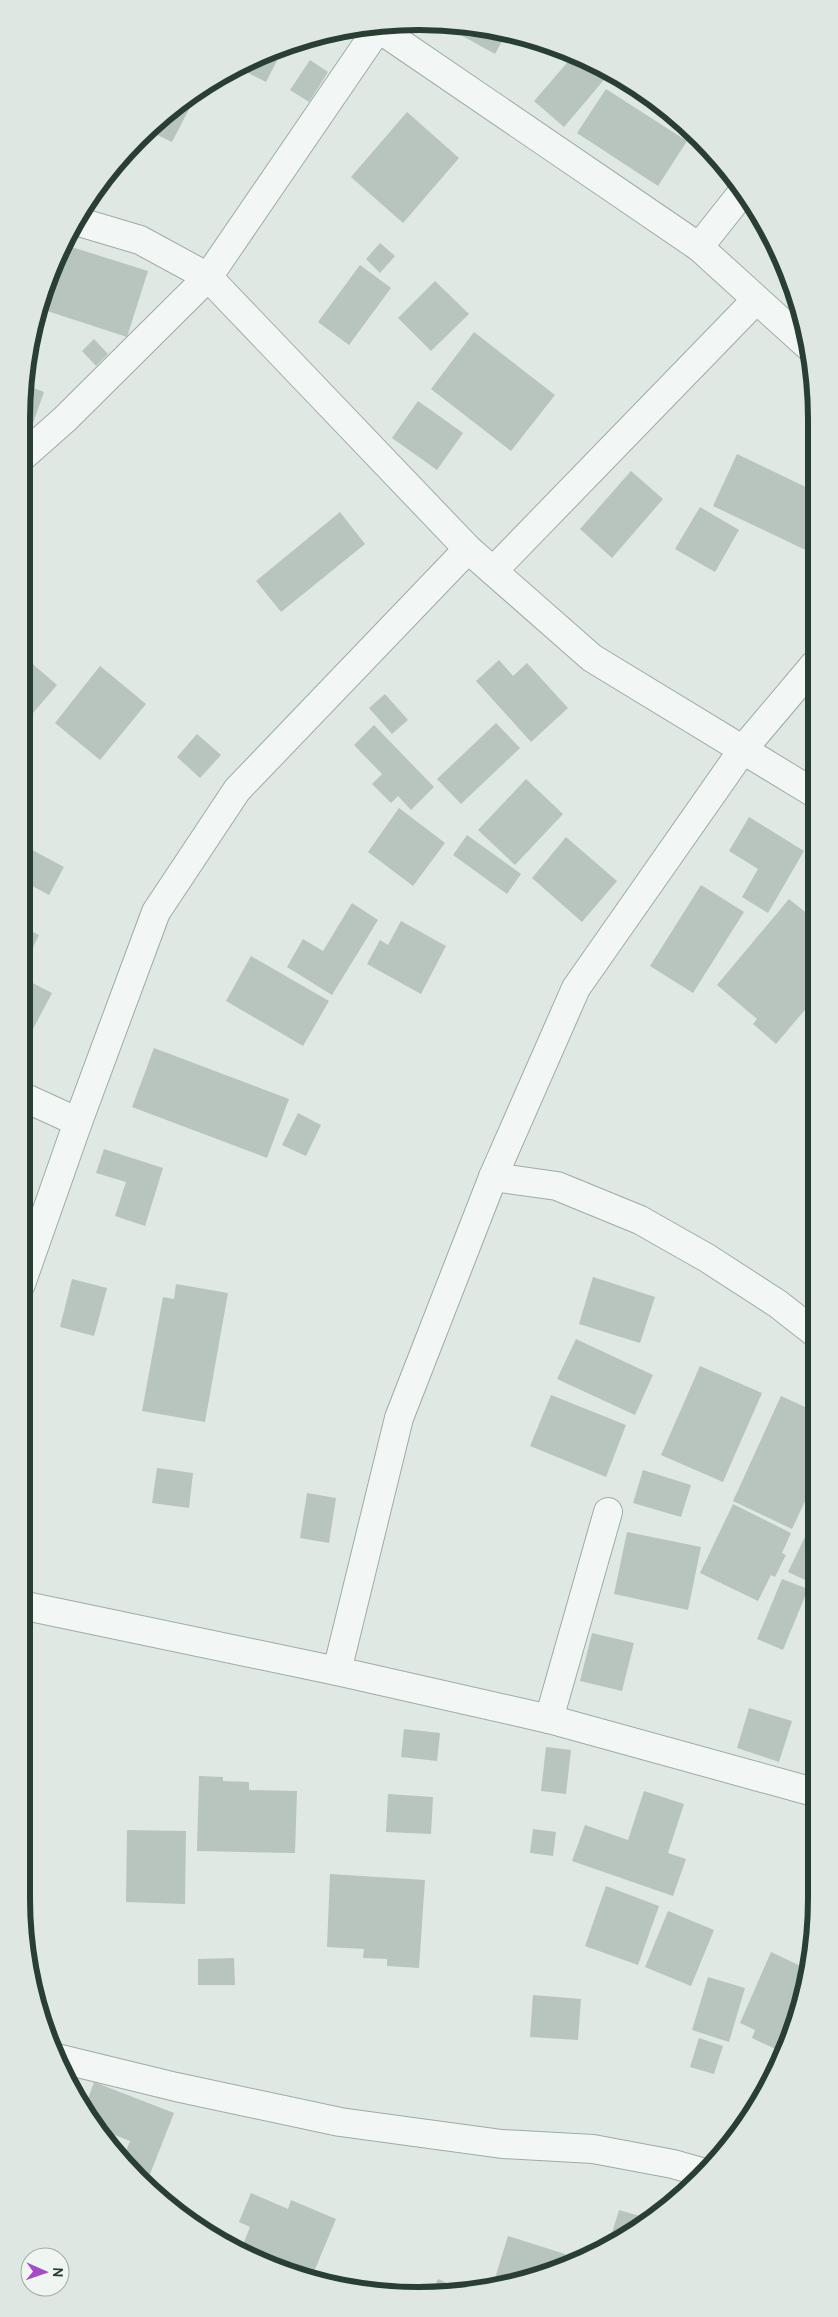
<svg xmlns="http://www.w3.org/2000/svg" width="838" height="2317" viewBox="0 0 838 2317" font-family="Cabin,sans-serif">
<rect width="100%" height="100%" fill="#e0e8e4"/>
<g fill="#b7c5be">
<polygon points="465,25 507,32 495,54 459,34"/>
<polygon points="285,45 266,82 236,67 271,51"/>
<polygon points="572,57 609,74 564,127 534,101"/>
<polygon points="310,60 328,72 309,102 290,90"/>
<polygon points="606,89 687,141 658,186 577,133"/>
<polygon points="199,90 172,142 147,130 157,120"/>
<polygon points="407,112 459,158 403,223 351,177"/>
<polygon points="380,243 395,256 380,273 366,259"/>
<polygon points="62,244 148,271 127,337 38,308"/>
<polygon points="360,265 391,288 349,345 318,322"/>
<polygon points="435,281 469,314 431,351 398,318"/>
<polygon points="474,332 555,395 511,451 431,389"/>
<polygon points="94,339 108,354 96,366 82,351"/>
<polygon points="26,385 44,392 31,429 21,426"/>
<polygon points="418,401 463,433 437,470 392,438"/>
<polygon points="737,454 814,491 814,554 713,506"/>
<polygon points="631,471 663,499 612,558 580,529"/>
<polygon points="700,507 739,530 715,572 675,549"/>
<polygon points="340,512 365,544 281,612 256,581"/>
<polygon points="21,654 57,685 21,727"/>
<polygon points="499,660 513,676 527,663 568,708 531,742 476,681"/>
<polygon points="100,666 146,704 100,760 55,723"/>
<polygon points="385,694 408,720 392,734 369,708"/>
<polygon points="496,723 520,748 461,804 437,779"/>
<polygon points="374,725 434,787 411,810 398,796 391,803 372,784 382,774 354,745"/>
<polygon points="197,734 221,755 200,778 177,757"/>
<polygon points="526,779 563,814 515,865 478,830"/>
<polygon points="399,808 445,843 413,886 368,852"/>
<polygon points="749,817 804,851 768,913 742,897 758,869 729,851"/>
<polygon points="467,835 521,874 507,894 453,855"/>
<polygon points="566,837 617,881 582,922 532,878"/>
<polygon points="21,844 64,867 49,895 21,880"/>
<polygon points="701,885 744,912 693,993 650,966"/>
<polygon points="789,899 815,920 815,998 776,1044 753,1024 757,1019 717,985"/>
<polygon points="352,903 378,920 332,995 287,967 303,939 323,951"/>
<polygon points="401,921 446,946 421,994 367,964 380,940 388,945"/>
<polygon points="21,926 39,935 23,968 21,968"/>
<polygon points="251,956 329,1001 303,1046 226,1001"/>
<polygon points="21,977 52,993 24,1046 21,1044"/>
<polygon points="154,1048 289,1099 267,1158 132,1107"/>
<polygon points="298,1113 321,1125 306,1156 282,1145"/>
<polygon points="104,1149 163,1168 145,1226 115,1216 126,1182 96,1173"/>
<polygon points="593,1277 655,1297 640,1343 579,1324"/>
<polygon points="72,1279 107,1288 94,1336 60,1327"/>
<polygon points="176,1284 228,1293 205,1422 142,1411 163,1297 174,1299"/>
<polygon points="576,1339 653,1375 635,1415 557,1379"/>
<polygon points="700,1366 762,1393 723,1482 661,1455"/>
<polygon points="551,1395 626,1425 606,1477 530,1446"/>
<polygon points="781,1396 816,1412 816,1478 792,1529 733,1501"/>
<polygon points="157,1468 193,1473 189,1508 152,1503"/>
<polygon points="643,1470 691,1485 681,1517 633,1503"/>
<polygon points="307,1493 336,1498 329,1543 300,1538"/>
<polygon points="733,1504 791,1533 782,1553 786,1555 775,1577 771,1575 758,1601 700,1573"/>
<polygon points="816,1514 816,1585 788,1572"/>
<polygon points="627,1532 701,1547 688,1610 614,1594"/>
<polygon points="782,1579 808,1589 783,1650 757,1639"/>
<polygon points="592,1633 634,1643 622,1691 580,1681"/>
<polygon points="749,1708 792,1721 779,1762 737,1748"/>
<polygon points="404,1729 440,1733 437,1761 401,1757"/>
<polygon points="546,1747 571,1750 566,1794 541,1791"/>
<polygon points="199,1776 223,1777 223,1781 249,1782 249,1790 297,1791 295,1853 197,1851"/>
<polygon points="644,1791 684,1804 668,1853 686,1859 673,1896 572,1861 585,1825 628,1840"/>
<polygon points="388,1794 433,1797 431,1834 386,1832"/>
<polygon points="533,1829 556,1832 553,1856 530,1853"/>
<polygon points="127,1830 186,1831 185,1904 126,1902"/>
<polygon points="330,1874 425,1880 419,1968 387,1966 387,1959 363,1958 364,1949 327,1947"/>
<polygon points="606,1886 659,1906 638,1965 585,1946"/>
<polygon points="668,1911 714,1930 691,1986 645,1967"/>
<polygon points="771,1952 807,1969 803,2001 784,2053 752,2038 755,2030 740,2023"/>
<polygon points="234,1958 235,1985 198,1985 198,1959"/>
<polygon points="708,1977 745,1988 729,2042 692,2030"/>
<polygon points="533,1995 581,1999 578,2040 530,2037"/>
<polygon points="699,2038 723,2046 714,2074 690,2067"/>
<polygon points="94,2082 174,2113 147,2182 122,2162 130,2141 97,2128 84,2110"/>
<polygon points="251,2193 288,2209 291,2200 336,2219 311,2279 291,2275 240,2252 250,2227 239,2222"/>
<polygon points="619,2210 650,2219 640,2229 608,2246"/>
<polygon points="508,2236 565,2254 560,2269 492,2288"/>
<polygon points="438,2279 460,2289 433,2290"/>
</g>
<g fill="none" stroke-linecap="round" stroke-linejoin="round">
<defs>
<g id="street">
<polyline points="378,28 699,247 808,346"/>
<polyline points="76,221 140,240 208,277 468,549 592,658 814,793"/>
<polyline points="699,247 741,194"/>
<polyline points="21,458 65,419 208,277 381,24"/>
<polyline points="493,571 756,300"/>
<polyline points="21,1096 78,1122"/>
<polyline points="493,1177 557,1186 640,1220 707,1258 778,1304 815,1333"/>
<polyline points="21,1284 78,1122 156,912 237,790 468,549"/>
<polyline points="21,1605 337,1671 549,1719 817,1793"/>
<polyline points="337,1671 399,1418 493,1177 576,988 744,748 814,665"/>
<polyline points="549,1719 608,1512"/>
<polyline points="57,2058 176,2087 340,2122 502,2144 593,2149 673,2164 701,2172"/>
</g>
</defs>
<use href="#street" stroke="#9eaba5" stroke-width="30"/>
<use href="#street" stroke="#f2f7f5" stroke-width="28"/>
</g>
<path d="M0 0H838V2317H0ZM419 30H419A389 389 0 0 1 808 419V1898A389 389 0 0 1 419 2287H419A389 389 0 0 1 30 1898V419A389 389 0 0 1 419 30Z" fill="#dfe7e3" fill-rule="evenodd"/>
<path fill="none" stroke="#293f34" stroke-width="6" d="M419 30H419A389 389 0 0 1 808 419V1898A389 389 0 0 1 419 2287H419A389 389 0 0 1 30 1898V419A389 389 0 0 1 419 30Z"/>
<g transform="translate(45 2272) rotate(92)"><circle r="24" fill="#eff6f2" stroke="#a0ada6"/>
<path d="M0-4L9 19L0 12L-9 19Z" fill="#a54bc7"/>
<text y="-8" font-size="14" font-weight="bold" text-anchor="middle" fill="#293f34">N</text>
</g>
</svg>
